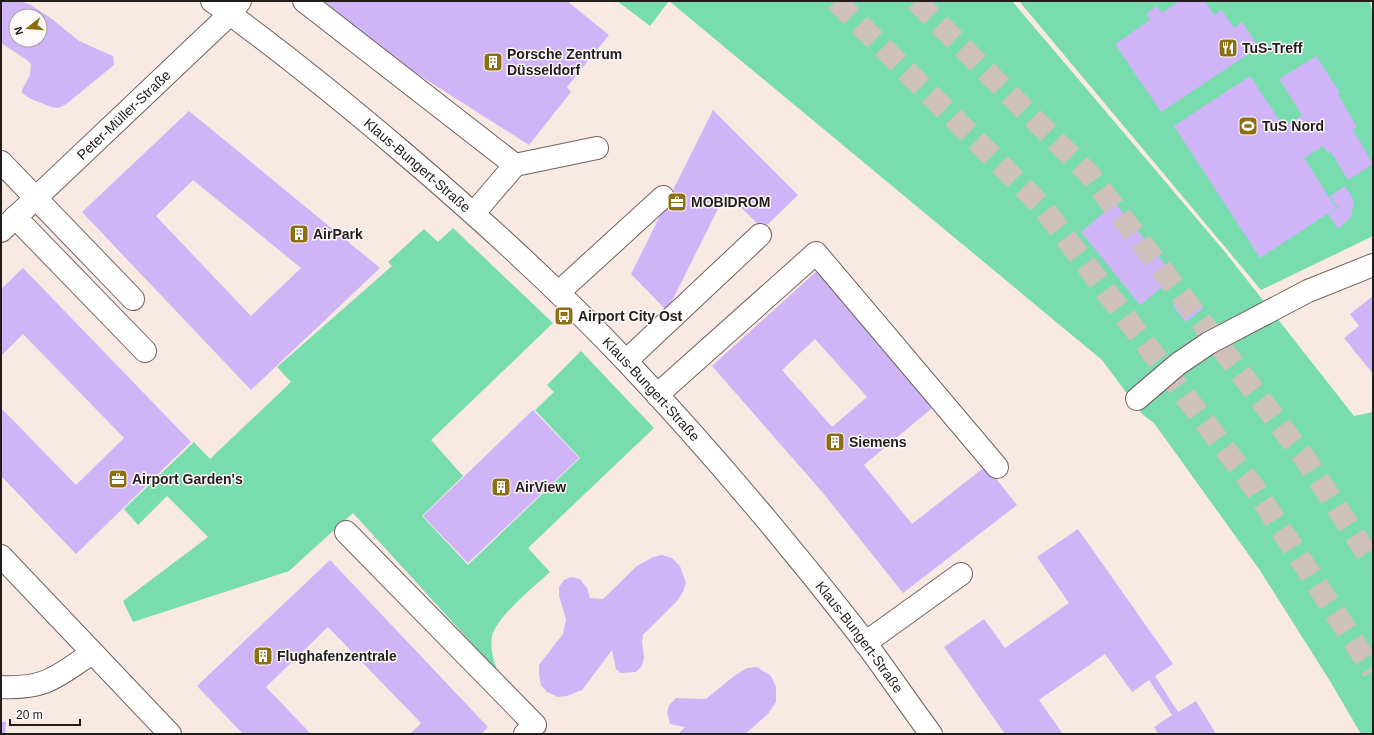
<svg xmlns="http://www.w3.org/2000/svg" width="1374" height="735" viewBox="0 0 1374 735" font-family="Arial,sans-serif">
<rect width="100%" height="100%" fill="#f9e9e3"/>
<g fill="#78dcae">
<polygon points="617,1 1012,1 1225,252 1354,416 1373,412 1373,734 1361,734 1330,681 1259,569 1154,423 1142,414 1102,360 669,1 650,26"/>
<polygon points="1019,1 1370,1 1373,16 1373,236 1261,290"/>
<path d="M453 228 553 323 431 440 463 476 422 516 468 565 580 458 535 410 554 392 547 385 581 351 654 428 528 548 550 572C535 586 497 616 492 636 490 648 493 660 498 672L353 513 289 571 133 622 123 601 208 537 167 496 138 525 124 509 194 442 210 459 291 382 277 367 392 266 388 262 424 229 438 242Z"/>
</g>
<g fill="#cfb5f8" fill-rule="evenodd">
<path d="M1 1H20L31 5 52 19 79 41 113 56 114 65 65 105 58 108 51 107 31 99 22 93V90L30 75 31 64 27 60 1 43ZM16 16H40V40H16Z"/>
<polygon points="311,1 567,1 609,35 567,87 571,92 529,145 361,38"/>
<polygon points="1180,1 1205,1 1214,15 1222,10 1234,28 1242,22 1259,47 1161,112 1115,44 1150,20 1146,14 1157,6 1162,13"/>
<polygon points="1316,56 1340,93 1338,95 1357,127 1353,130 1373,164 1348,180 1331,152 1328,153 1323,146 1304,158 1336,208 1260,258 1174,126 1250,76 1284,127 1302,115 1279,79"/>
<polygon points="713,110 798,195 763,229 726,193 667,311 631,274"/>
<path d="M189 111 380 268 251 390 82 212ZM193 180 301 268 251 316 156 216Z"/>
<polygon points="1345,186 1354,201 1351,217 1338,229 1328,214 1340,206 1337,207 1330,196"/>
<polygon points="1115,203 1175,277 1140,305 1081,232"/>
<polygon points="23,268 191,442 76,554 1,476 1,408 76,485 124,438 23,334 1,356 1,289"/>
<path d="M819 269 937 404 864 465 912 524 986 466 1017 505 903 593 823 493 712 366ZM815 339 867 397 832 427 782 370Z"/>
<polygon points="1190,292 1203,308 1186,322 1173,306"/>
<polygon points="1373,296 1373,374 1344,338 1359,326 1350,314"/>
<polygon points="533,410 579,458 468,563 423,516"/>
<polygon points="1078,529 1173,664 1155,676 1178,712 1196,701 1216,734 1158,734 1154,727 1172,715 1149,680 1132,692 1105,654 1039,700 1063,734 1005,734 944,647 984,619 1005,648 1069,603 1037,557"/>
<polygon points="662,555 672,558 680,566 686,583 683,592 678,600 643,635 642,642 644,658 642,666 636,672 621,673 616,669 612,650 582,690 567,696 558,697 547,692 541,685 539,675 539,665 563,634 566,619 559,596 559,587 564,580 571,577 580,579 587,588 590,598 603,599 637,566 653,557"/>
<polygon points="330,560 488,727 481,734 410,734 421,723 328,627 266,687 311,734 243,734 197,686"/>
<polygon points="757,667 771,676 776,687 776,702 768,714 745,734 678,734 685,727 670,724 667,712 670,704 676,698 706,699 734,676 747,668"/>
<polygon points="1,722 6,722 5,734 1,734"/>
</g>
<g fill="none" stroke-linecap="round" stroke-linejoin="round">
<g stroke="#cec0bb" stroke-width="22" stroke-dasharray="22 11" stroke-linecap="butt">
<polyline points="836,1 1041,205 1253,486 1373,671"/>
<polyline points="916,1 1089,174 1302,454 1373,563"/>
</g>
<defs>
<g id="minor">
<path id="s1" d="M212 1C276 47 338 97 399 149 478 216 555 286 626 361 706 446 783 537 855 629 881 663 905 699 931 734"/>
<polyline points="304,1 515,165 474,213"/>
<polyline points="1,162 133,299"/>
<polyline points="515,165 597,148"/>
<polyline points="15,217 145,351"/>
<path id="s2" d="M1 231 230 14 240 1"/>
<polyline points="559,292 663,197"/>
<polyline points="626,361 760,235"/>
<polyline points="657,395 816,253 997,467"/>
<polyline points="1137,399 1178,364 1209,343 1308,291 1373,265"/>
<polyline points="346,532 535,725 525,734"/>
<polyline points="1,556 170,734"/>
<polyline points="865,643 961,574"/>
<path d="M1 687C46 689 56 677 92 653"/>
</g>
</defs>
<use href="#minor" stroke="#71635e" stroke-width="24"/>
<use href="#minor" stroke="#fff" stroke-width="22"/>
</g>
<defs>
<symbol id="restaurant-square" viewBox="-11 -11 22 22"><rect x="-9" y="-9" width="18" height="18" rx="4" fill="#8f6f14" stroke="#fdf9f8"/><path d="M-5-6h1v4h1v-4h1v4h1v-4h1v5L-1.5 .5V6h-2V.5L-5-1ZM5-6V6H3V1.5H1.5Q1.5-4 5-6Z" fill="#fff"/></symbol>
<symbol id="building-square" viewBox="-11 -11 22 22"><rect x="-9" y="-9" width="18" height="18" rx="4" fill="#8f6f14" stroke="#fdf9f8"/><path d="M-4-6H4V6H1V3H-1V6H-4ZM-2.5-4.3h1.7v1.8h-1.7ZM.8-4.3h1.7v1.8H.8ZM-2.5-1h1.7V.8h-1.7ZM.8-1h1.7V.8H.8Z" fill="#fff"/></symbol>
<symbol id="stadium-square" viewBox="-11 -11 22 22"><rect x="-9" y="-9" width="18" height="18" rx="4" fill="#8f6f14" stroke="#fdf9f8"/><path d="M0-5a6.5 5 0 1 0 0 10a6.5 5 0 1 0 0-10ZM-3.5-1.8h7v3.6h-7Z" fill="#fff"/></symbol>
<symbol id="office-square" viewBox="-11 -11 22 22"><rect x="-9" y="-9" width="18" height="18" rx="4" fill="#8f6f14" stroke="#fdf9f8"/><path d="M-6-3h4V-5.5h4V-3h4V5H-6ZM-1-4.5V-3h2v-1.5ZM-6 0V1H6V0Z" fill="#fff"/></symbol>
<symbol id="bus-square" viewBox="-11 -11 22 22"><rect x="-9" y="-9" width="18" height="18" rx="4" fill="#8f6f14" stroke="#fdf9f8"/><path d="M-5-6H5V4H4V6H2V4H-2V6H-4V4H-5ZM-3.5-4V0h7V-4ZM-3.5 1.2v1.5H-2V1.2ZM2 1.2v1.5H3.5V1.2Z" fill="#fff"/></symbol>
</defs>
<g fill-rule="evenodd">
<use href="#restaurant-square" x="1217" y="37" width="22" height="22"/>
<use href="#building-square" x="482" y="51" width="22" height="22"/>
<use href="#stadium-square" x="1237" y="115" width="22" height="22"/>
<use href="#office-square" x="666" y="191" width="22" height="22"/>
<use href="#building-square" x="288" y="223" width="22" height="22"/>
<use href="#bus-square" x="553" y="305" width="22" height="22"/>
<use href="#building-square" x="824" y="431" width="22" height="22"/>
<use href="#office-square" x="107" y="468" width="22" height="22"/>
<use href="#building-square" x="490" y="476" width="22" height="22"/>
<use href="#building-square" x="252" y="645" width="22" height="22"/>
</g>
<g text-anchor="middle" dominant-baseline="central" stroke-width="3" stroke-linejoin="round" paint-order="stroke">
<g font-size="14" font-weight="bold" fill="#221c1a" stroke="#fdf9f8" text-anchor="start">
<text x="1242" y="48">TuS-Treff</text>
<text x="507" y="54">Porsche Zentrum<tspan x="507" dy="16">Düsseldorf</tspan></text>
<text x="1262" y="126">TuS Nord</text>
<text x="691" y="202">MOBIDROM</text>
<text x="313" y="234">AirPark</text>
<text x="578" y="316">Airport City Ost</text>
<text x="849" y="442">Siemens</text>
<text x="132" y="479">Airport Garden's</text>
<text x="515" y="487">AirView</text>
<text x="277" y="656">Flughafenzentrale</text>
</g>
<g font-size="14" fill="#221c1a" stroke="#fdf9f8">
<text stroke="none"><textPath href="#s2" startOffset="169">Peter-Müller-Straße</textPath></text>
<text stroke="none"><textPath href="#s1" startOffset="263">Klaus-Bungert-Straße</textPath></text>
<text stroke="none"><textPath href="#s1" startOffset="587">Klaus-Bungert-Straße</textPath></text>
<text stroke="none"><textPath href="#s1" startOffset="911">Klaus-Bungert-Straße</textPath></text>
</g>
</g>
<rect width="1374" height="735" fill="none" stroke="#221c1a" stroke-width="4"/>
<g transform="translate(28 28) rotate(253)"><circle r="19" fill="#fdf9f8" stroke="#a5a19f"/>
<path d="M0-3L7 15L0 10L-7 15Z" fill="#8f6f14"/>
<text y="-6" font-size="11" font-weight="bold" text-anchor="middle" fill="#221c1a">N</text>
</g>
<path d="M10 719v6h70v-6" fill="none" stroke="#221c1a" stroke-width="2"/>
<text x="16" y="719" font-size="12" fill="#221c1a" stroke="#fdf9f8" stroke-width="3" paint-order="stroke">20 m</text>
</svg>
